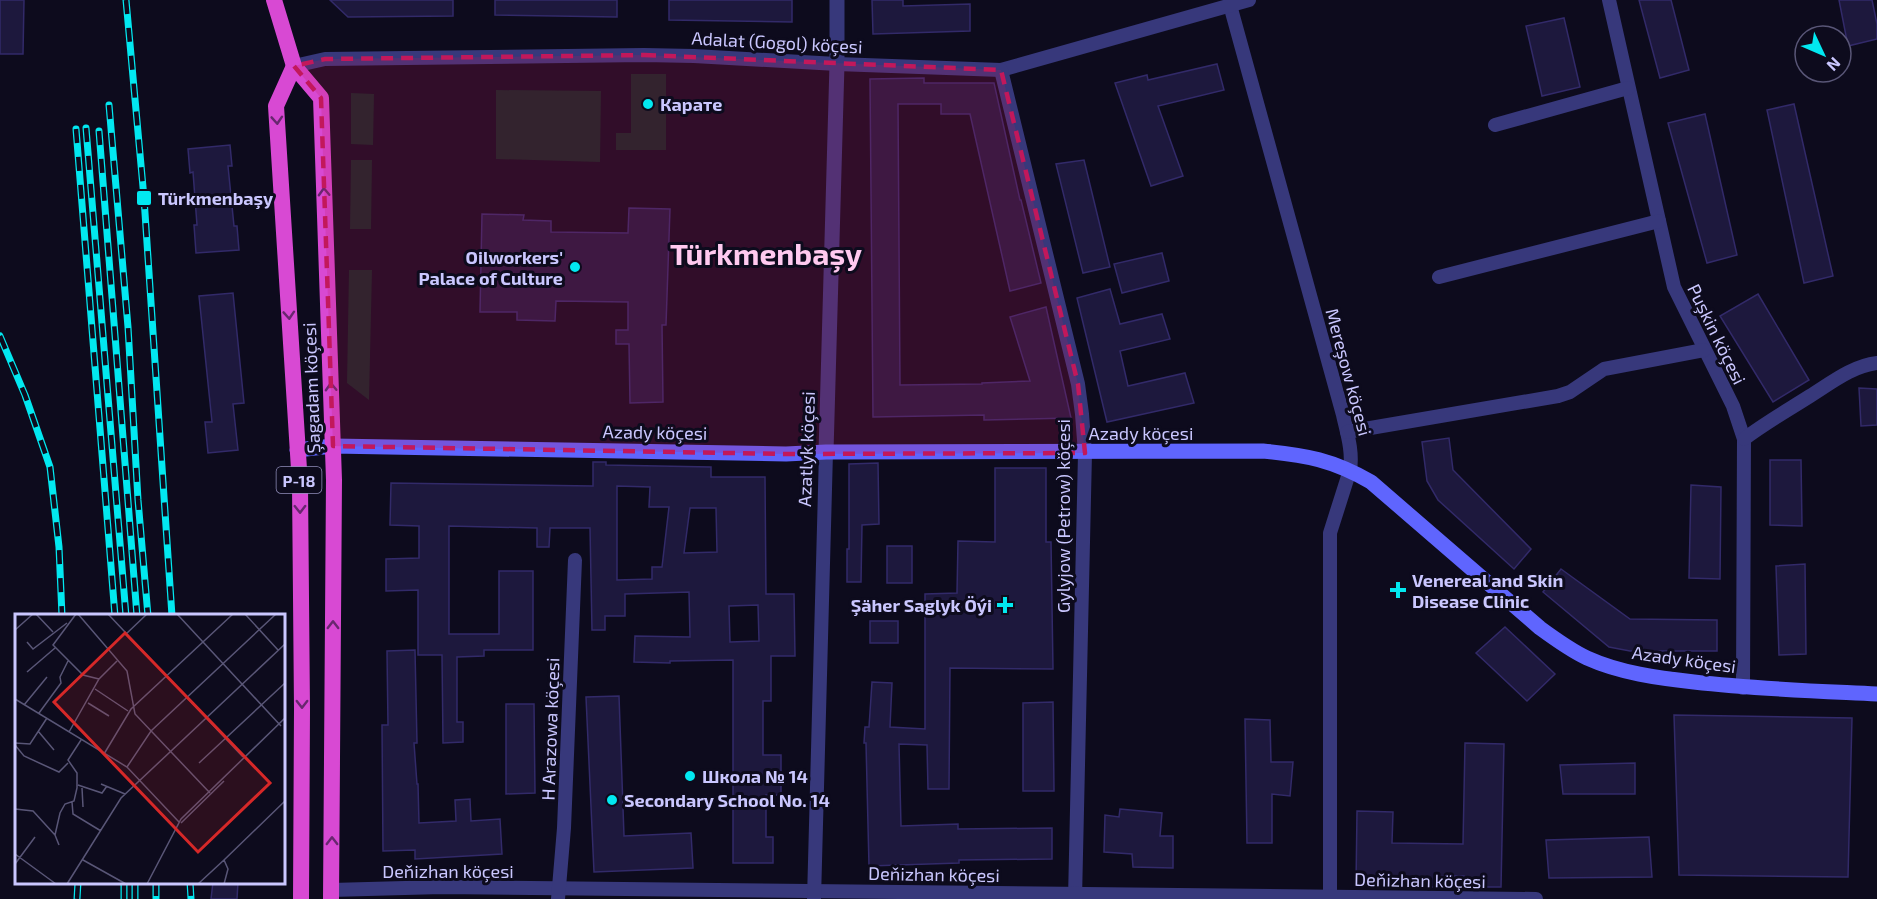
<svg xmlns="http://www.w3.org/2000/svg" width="1877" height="899" viewBox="0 0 1877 899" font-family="'Exo 2',sans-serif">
<rect width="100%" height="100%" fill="#0d0b1d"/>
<g fill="#0f2624">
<polygon points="631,74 666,74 666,150 616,150 616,133 631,133"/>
<polygon points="496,90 601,91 600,162 496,159"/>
<polygon points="351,93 374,94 373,145 351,144"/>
<polygon points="351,160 372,160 371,229 350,229"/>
<polygon points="349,270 372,270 369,400 347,383"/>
</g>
<g fill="#1d183d" stroke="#322a69" stroke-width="1.5" fill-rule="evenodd">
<polygon points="0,0 24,0 23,54 0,54"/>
<polygon points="330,0 453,0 453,16 348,17"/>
<polygon points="495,0 617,0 617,17 495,15"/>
<polygon points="669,0 792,0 792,22 669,20"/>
<polygon points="872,0 903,0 903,6 970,4 970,31 873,34"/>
<polygon points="1639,0 1671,0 1689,70 1660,78"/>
<polygon points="1839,0 1872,0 1877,24 1877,39 1848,46"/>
<polygon points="1564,18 1580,87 1542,96 1526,26"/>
<polygon points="1217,64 1224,90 1158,106 1183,176 1151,186 1115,83 1147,75 1148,80"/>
<polygon points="924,78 924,83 994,83 1020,200 1021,200 1041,283 1010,291 970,114 941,114 941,104 898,104 900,385 982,384 982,383 1030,381 1010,317 1046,307 1071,418 984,420 984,415 873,417 870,79"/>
<polygon points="1794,104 1833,276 1804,283 1767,110"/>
<polygon points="1705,114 1737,255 1707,263 1668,123"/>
<polygon points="230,145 232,166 228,166 234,226 237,226 239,250 196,253 194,225 197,225 193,172 190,173 188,149"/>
<polygon points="1084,160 1110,267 1083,273 1056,164"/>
<polygon points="629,208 670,209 666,325 662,325 663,402 630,403 629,344 616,344 616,330 628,330 628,302 556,301 555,321 517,320 517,312 480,312 482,214 524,215 523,220 551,221 551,232 628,233"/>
<polygon points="1162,253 1169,281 1122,293 1114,264"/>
<polygon points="1110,289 1120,324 1162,314 1170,339 1120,351 1128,386 1185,373 1194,403 1107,422 1077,298"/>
<polygon points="233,293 244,403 233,404 238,450 208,453 205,422 212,422 199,296"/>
<polygon points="1758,294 1809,380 1773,402 1720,316"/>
<polygon points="1859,388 1877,389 1877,425 1861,426"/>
<polygon points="1449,438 1453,470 1531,549 1514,569 1438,500 1427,481 1422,442"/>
<polygon points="1770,460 1801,460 1802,526 1770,525"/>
<path d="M593 462H606V465L711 467V477H765L766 594H794L795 656H771V701H763V755H781V795H766V837H773V863H733V660L670 661V663L634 662 635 636 690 637 689 592 625 594V616H605V630H592L590 528H550L549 547H537V528L449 526V634H499V571H533V650H484V656L457 657V722H463V742L443 743 442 655H418V590L386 591V559L419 558V526L390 525 391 483 593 486ZM617 486 650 487 649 507H669L662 567H652V579L617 580ZM690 508H716L717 552 684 553ZM758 605 759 641 730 642 729 606Z"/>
<polygon points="878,463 879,524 862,525 861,582 847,582 847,549 849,549 849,464"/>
<polygon points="995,468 1046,468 1046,542 1051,542 1053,669 950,668 949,789 928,789 927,745 899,744 901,826 958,824 958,829 1052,828 1052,859 959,860 959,863 869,866 866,743 864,743 865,727 869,727 872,682 892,683 890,727 925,729 925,594 957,593 958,541 995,542"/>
<polygon points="1691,485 1721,487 1720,579 1689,578"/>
<rect x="887" y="546" width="25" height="37"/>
<polygon points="1805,564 1806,654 1779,655 1776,566"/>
<polygon points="1561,569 1630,619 1717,620 1717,651 1630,651 1609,647 1543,592"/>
<rect x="870" y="621" width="28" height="22"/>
<polygon points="1505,627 1555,674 1527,701 1476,653"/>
<polygon points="415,650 417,743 414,743 417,784 418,784 419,823 456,821 455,800 470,799 471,821 500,819 502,854 415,859 415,850 383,851 382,725 388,725 387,651"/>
<polygon points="619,696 624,836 691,833 693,868 594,872 586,697"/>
<polygon points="1053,702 1054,791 1023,791 1023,703"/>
<polygon points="506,704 534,704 535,793 506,794"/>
<polygon points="1674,715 1852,718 1848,877 1679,875"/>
<polygon points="1245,719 1270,720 1271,762 1293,762 1290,796 1272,794 1272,843 1247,843"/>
<polygon points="1465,743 1504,744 1501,887 1464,887 1464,876 1435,876 1435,887 1356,886 1357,811 1393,812 1392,843 1463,844"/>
<polygon points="1635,763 1635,794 1563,794 1560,765"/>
<polygon points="1120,809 1162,813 1160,836 1173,836 1173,868 1133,867 1132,854 1104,852 1105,815 1119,817"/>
<polygon points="1649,837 1652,877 1549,878 1546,840"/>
<polygon points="213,882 238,882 237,899 211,899"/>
</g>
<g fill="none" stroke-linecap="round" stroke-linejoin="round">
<g stroke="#37387b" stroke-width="14">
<polyline points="1609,0 1674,287 1733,406 1744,439 1743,688"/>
<path d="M1230 5 1343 415C1347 433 1353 451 1350 470L1330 533V899"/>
<polyline points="294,66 325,59 644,55 694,56 837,64 1001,70 1249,0"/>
<polyline points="1001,70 1078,384 1082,414 1085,453 1075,899"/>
<polyline points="1495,125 1628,88"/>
<polyline points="1439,277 1659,221"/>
<polyline points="1347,432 1558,396 1570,392 1604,369 1704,350"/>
<path d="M1744 439C1765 423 1788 410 1810 396 1831 383 1852 366 1877 363"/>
<polyline points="331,890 442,887 1536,899"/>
<polyline points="558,899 564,828 575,560"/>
<polyline points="814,899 826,452"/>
</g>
<polyline stroke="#37387b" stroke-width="15" points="826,452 837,64 837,0"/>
<path stroke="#5f65fe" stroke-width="15" d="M297 450 333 446 786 454 826 452 1263 451C1306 455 1333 460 1371 482L1540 628C1555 639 1570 650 1587 658 1620 673 1658 678 1694 682 1755 689 1816 691 1877 694"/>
<g stroke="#d849d3" stroke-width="16">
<polyline points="274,0 294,66 321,98 334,480 331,899"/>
<polyline points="294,66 276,106 300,485 302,709 301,899"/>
</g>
<defs>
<g id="rail">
<polyline points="126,0 144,198 172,616"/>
<polyline points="109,105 128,327 138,500 148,616"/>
<polyline points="86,128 126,616"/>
<polyline points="76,129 115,616"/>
<polyline points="99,131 137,616"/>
<polyline points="0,336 25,395 50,467 59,547 62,616"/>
<polyline points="156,882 156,899"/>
<polyline points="190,882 191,899"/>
<polyline points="77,899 78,882"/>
<polyline points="124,899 124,882"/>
<polyline points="135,899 135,882"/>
</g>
</defs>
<use href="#rail" stroke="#02e8f0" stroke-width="7"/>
<use href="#rail" stroke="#0d0b1d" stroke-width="4.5" stroke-dasharray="14" stroke-linecap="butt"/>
</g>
<defs><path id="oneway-chevron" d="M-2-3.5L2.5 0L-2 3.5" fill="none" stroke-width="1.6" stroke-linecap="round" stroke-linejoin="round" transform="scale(1.5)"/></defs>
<g stroke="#68276f">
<use href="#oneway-chevron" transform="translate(277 120) rotate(86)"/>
<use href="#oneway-chevron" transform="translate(324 192) rotate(-92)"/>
<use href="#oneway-chevron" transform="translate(289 315) rotate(86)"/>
<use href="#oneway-chevron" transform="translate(331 387) rotate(-92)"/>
<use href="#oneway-chevron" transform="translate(300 509) rotate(89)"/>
<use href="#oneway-chevron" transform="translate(333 625) rotate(-90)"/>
<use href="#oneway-chevron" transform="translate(302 704) rotate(90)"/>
<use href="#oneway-chevron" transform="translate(332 841) rotate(-90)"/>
</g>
<path fill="#c2185b" fill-opacity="0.2" stroke="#c2185b" stroke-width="4.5" stroke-dasharray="12 8" stroke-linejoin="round" d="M644 55 1001 70 1078 384 1085 453 786 454 333 446 321 98 294 66 325 59Z"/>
<g fill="#02e8f0" stroke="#0d0b1d" stroke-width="2">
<circle cx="648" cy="104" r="6"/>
<rect x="136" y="190" width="16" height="16" rx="3"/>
<circle cx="575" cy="267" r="6"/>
<path d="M1395 581h6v6h6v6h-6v6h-6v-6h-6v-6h6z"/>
<path d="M1002 596h6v6h6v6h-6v6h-6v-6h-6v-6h6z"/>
<circle cx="690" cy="776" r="6"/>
<circle cx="612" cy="800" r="6"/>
</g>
<g text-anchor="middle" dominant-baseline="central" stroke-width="6" stroke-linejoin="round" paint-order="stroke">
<rect fill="#0d0b1d" stroke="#918fbb" stroke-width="1.5" x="276.5" y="467" width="45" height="26" rx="4.5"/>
<g font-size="16" font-weight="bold" fill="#cac7ff">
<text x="299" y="480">P-18</text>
</g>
<g font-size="18" fill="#cac7ff" stroke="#0d0b1d">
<text transform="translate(777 42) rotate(3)">Adalat (Gogol) köçesi</text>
<text transform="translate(1717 334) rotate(64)">Puşkin köçesi</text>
<text transform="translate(1349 372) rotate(75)">Mereşow köçesi</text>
<text transform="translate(311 388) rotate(-92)">Şagadam köçesi</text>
<text transform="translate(655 432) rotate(1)">Azady köçesi</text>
<text x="1141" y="433">Azady köçesi</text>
<text transform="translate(806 449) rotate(-88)">Azatlyk köçesi</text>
<text transform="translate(1063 516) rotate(-90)">Gylyjow (Petrow) köçesi</text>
<text transform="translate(1684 659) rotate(8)">Azady köçesi</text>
<text transform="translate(550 729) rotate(-88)">H Arazowa köçesi</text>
<text x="448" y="871">Deňizhan köçesi</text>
<text transform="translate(934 874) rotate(1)">Deňizhan köçesi</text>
<text transform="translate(1420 880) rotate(1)">Deňizhan köçesi</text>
</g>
<g font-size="18" font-weight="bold" fill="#cac7ff" stroke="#0d0b1d" text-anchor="start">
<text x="660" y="104">Карате</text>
<text x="158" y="198">Türkmenbaşy</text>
<text x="563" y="257" text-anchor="end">Oilworkers'<tspan x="563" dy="21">Palace of Culture</tspan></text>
<text x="1412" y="580">Venereal and Skin<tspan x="1412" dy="21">Disease Clinic</tspan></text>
<text x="992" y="605" text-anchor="end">Şäher Saglyk Öýi</text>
<text x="702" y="776">Школа № 14</text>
<text x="624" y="800">Secondary School No. 14</text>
</g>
<g font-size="30" font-weight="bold" fill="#ffc9ef" stroke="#0d0b1d">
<text x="766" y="253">Türkmenbaşy</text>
</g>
</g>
<g transform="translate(15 614)">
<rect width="270" height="270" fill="#0d0b1d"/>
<path fill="none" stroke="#595677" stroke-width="1.5" d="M21 0 38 18M61 0 38 31 68 61 84 65M63 0 112 57 120 100 195 179M93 0 228 143M162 0 266 112M230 0 263 36M0 16 18 0M111 20 132 0M12 28 18 35 52 9M12 58 40 34M80 75 113 97M0 85 112 153 164 208M73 89 94 102M9 91 32 63M24 99 46 69 45 63 53 47M23 117 39 136M54 118 84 65 102 47M0 129 15 130 32 104M0 131 9 142 44 158 53 149M89 140 116 95 218 0M184 149 270 69M112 153 136 117 261 0M86 170 110 180M63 171 87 179 92 172M67 174 68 193M57 188 58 200 86 217M0 195 18 197 40 221M166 209 209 167M44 231 40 221 45 199 50 190 59 187 62 174V159L53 146 66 126M0 240 41 270M68 246 111 270M209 246 270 187M0 250 20 223M52 270 106 184 270 30M132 270 166 205 270 104M183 270 209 246 213 255 209 270"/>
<path fill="#d62828" fill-opacity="0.15" stroke="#d62828" stroke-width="3" d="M110 19 255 169 183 238 39 88Z"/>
<rect width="270" height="270" fill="none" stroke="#cac7ff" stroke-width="3"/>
</g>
<g transform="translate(1823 54) rotate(134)"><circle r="28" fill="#0d0b1d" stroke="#595677" stroke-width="1.5"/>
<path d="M0-4.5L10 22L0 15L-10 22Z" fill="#02e8f0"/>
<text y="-9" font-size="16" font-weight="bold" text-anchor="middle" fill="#cac7ff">N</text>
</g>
</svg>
